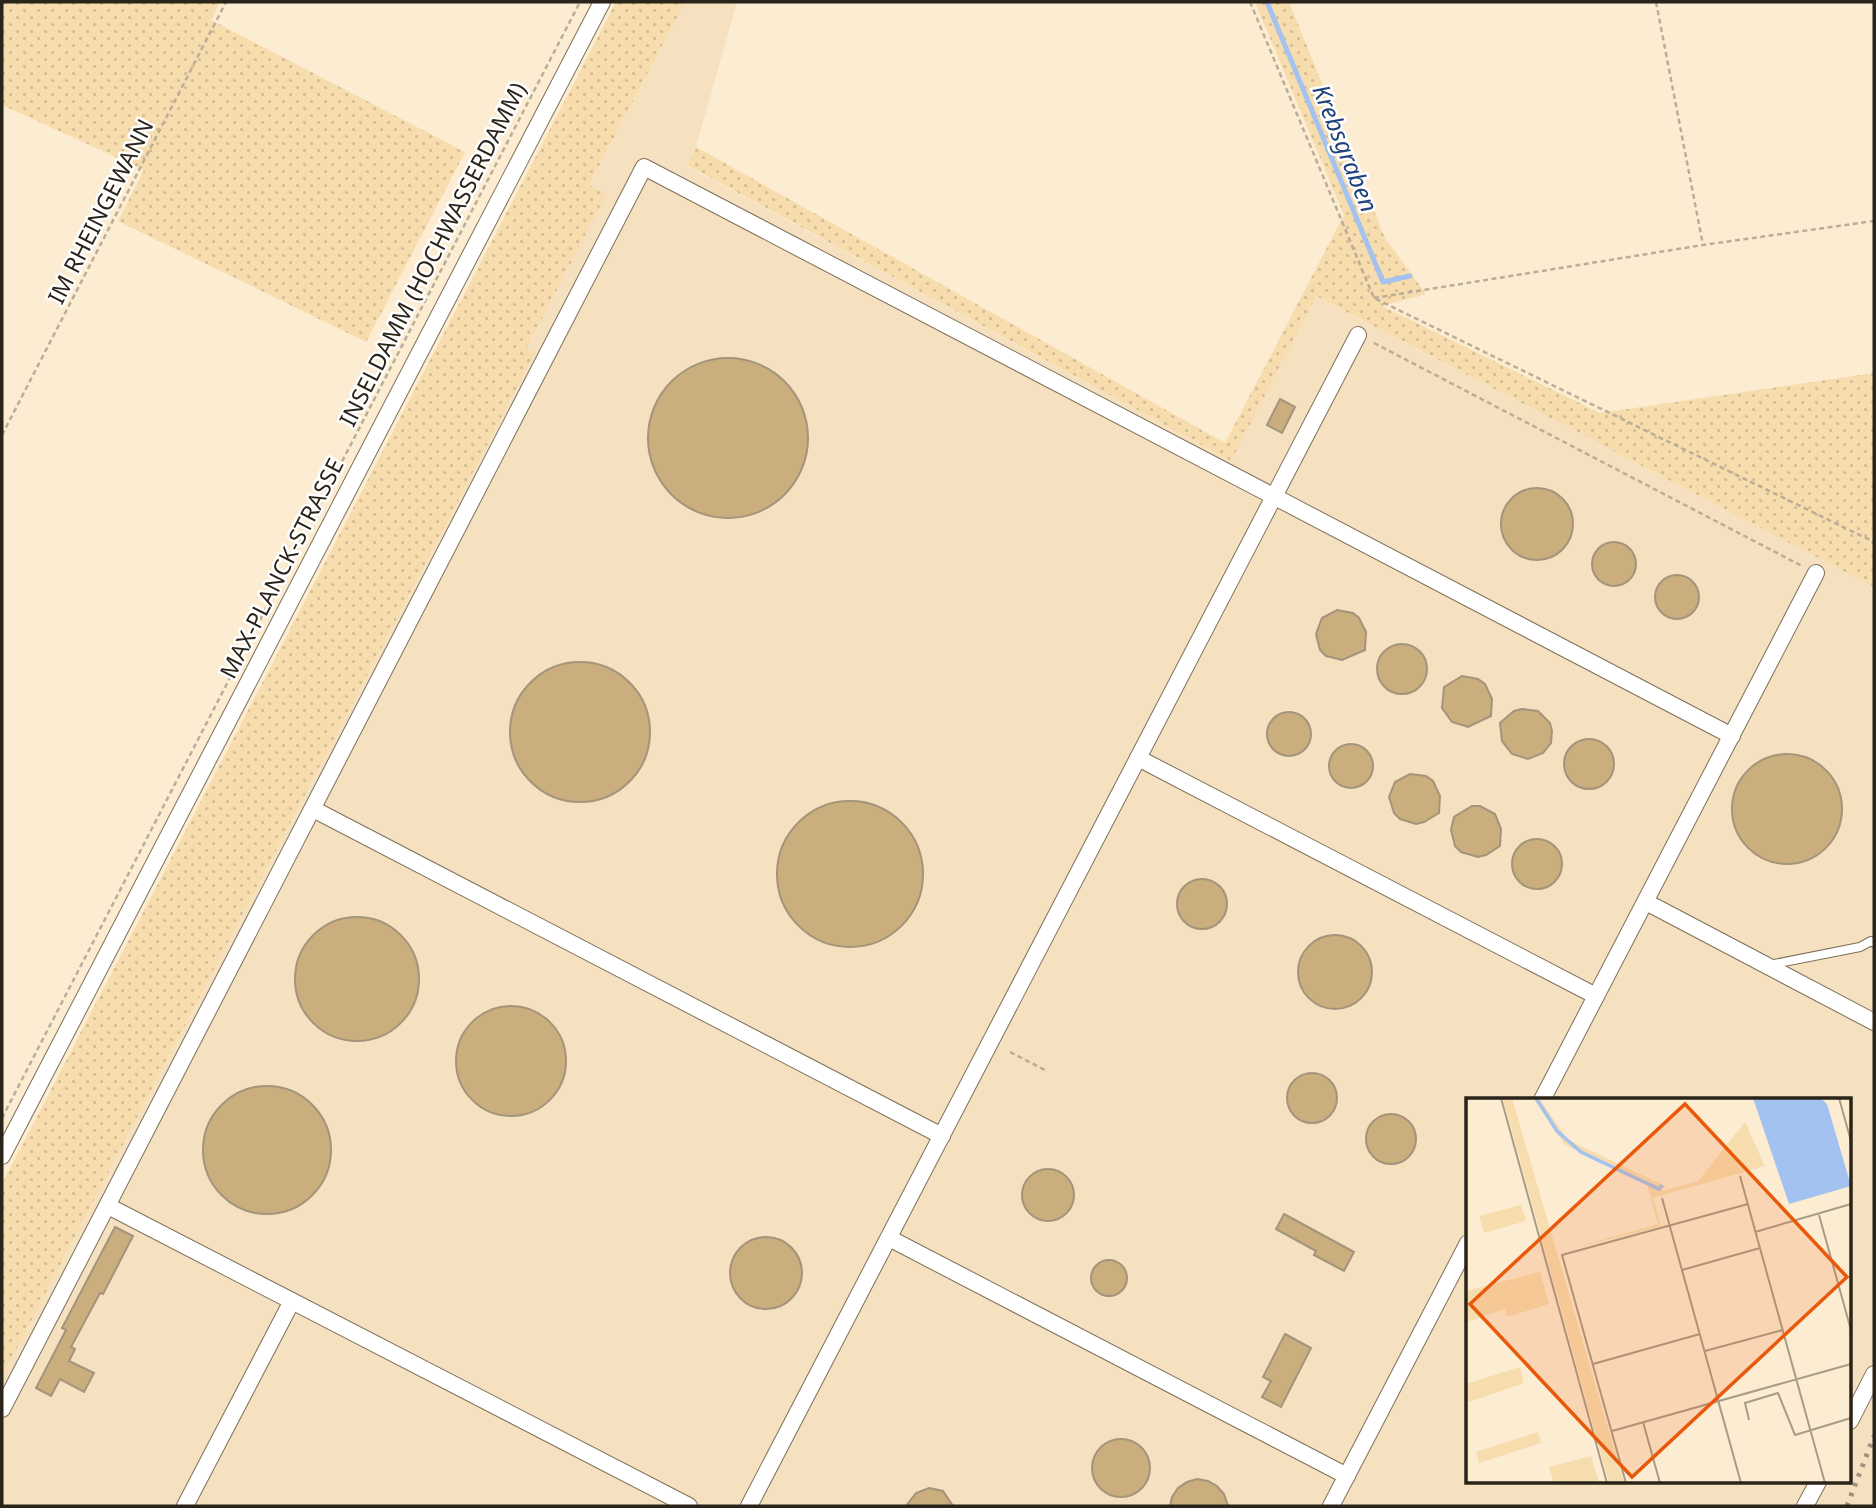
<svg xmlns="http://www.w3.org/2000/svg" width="1876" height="1508" viewBox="0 0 1876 1508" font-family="'Noto Sans',sans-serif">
<defs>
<pattern id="grass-dots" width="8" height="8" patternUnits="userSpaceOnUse" patternTransform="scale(1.75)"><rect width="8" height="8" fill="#f7dcad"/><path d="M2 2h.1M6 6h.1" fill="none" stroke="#d4bc94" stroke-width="1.8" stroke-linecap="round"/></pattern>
</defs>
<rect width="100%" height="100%" fill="#fcecd1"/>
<path fill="#f5e1c0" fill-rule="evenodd" d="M685 2H737L696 147 687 166 1231 461 1315 296 1874 587V1506H2V1377L535 353 527 349 605 195 589 186ZM1468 1100H1850V1482H1468Z"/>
<g fill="url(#grass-dots)">
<polygon points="2,2 220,2 211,20 465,152 366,342 118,221 144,170 2,105"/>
<polygon points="616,2 685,2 589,185 606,195 527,348 535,353 2,1377 2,1184"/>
<polygon points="1255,2 1289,2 1385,238 1426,294 1382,306 1600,413 1874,373 1874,587 1316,296 1231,461 687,165 696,147 1225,443 1344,215"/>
</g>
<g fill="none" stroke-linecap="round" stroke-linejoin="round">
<polyline stroke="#a4c2f0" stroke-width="5" points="1267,2 1383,282 1410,276"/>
</g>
<g fill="#caae7d" stroke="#a3947b" stroke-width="2">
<circle cx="728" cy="438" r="80"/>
<polygon points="1280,399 1295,407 1282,433 1267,425"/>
<circle cx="1537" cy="524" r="36"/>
<circle cx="1614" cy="564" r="22"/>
<circle cx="1677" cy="597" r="22"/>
<polygon points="1337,610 1353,613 1359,618 1366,632 1365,650 1342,660 1326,656 1320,650 1316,634 1322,618"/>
<circle cx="1402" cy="669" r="25"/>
<circle cx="580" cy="732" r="70"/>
<polygon points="1462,676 1478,679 1485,684 1492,699 1491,716 1468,727 1452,722 1442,708 1444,687"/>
<polygon points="1522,709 1538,711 1550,723 1552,731 1551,743 1543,753 1528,759 1512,754 1502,741 1500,723 1514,711"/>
<circle cx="1289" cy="734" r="22"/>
<circle cx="1589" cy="764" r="25"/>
<circle cx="1351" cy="766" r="22"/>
<circle cx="1787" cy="809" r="55"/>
<polygon points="1410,774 1426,776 1433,781 1440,796 1439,813 1424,822 1416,824 1400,819 1394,813 1389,797 1395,782"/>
<circle cx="850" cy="874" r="73"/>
<polygon points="1472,806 1480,806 1495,814 1501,829 1500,846 1486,855 1478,857 1461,852 1455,846 1451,830 1454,817"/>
<circle cx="1537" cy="864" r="25"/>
<circle cx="1202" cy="904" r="25"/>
<circle cx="357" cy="979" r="62"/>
<circle cx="1335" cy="972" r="37"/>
<circle cx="511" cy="1061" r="55"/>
<circle cx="1312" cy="1098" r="25"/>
<circle cx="267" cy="1150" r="64"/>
<circle cx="1391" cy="1139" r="25"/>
<circle cx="1048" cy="1195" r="26"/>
<polygon points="1284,1214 1354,1252 1344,1271 1314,1255 1316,1251 1276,1229"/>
<polygon points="115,1227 133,1236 103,1294 100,1293 71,1347 75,1349 69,1361 94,1373 84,1392 60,1379 51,1396 36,1388 66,1330 62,1328"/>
<circle cx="766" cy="1273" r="36"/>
<circle cx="1109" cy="1278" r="18"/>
<polygon points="1285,1334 1311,1348 1281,1407 1262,1397 1271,1381 1263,1377"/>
<circle cx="1121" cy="1468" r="29"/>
<polygon points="1197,1479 1208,1481 1217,1486 1224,1494 1228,1506 1170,1506 1172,1497 1178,1488 1187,1482"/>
<polygon points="929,1488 943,1491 953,1506 906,1506 916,1493"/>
</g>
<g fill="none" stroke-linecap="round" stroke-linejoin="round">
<defs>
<polyline id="service" points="1769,965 1860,947 1871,941 1874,943"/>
<g id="minor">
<polyline points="1138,758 1596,996"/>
<polyline points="313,809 942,1136"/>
<polyline points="1646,902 1874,1022"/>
<polyline points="1542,1100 1816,573"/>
<polyline points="2,1156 602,2"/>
<polyline points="108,1206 689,1506"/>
<polyline points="889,1238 1347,1476"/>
<polyline points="2,1409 644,167 1732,736"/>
<polyline points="1850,1421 1874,1374"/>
<polyline points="185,1506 292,1301"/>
<polyline points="749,1506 1358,335"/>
<polyline points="1331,1506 1468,1243"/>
<polyline points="1805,1506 1818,1482"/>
</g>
</defs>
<use href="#service" stroke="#7e7058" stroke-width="10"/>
<use href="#minor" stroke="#7e7058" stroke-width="18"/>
<g stroke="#baae98" stroke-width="2.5" stroke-dasharray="5 3.5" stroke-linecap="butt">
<polyline points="1250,2 1374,298 1874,542"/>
<polyline points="1656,2 1703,245"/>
<polyline points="1374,298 1703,245 1874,221"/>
<polyline points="1374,343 1802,566"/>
<polyline points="2,435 226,2"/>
<polyline points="1010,1052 1047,1071"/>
<polyline points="2,1118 580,2"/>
</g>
<use href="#service" stroke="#fff" stroke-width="8"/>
<use href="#minor" stroke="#fff" stroke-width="16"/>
<polyline stroke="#9d917e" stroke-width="5" stroke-dasharray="3.5 7" stroke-linecap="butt" points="1847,1506 1874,1436"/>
</g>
<g text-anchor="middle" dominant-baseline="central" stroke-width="5" stroke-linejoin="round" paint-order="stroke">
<g font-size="23" fill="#292319" stroke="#fff">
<text transform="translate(100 211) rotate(-63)">IM RHEINGEWANN</text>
<text transform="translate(432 254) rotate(-63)">INSELDAMM (HOCHWASSERDAMM)</text>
<text transform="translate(281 568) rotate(-63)">MAX-PLANCK-STRASSE</text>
</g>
<g font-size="24" font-style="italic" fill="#20437b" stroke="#fff">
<text transform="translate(1346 148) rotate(68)">Krebsgraben</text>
</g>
</g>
<g transform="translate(1466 1098)">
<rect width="385" height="385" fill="#fcecd1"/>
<path d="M37 0H46L158 385H143ZM67 0H73L102 42 199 88 196 93 232 83 279 24 299 68 187 100 195 128 101 152 192 126 181 87 98 46ZM55 107 60 123 18 135 13 118ZM74 174 83 206 41 219 39 211 0 224V193ZM54 269 58 285 0 305V286ZM72 334 75 345 13 365 10 354ZM125 358 133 385H88L83 369Z" fill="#f7dcad"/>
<path d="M287 0H354L361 6 385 88 323 106Z" fill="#a4c2f0"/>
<path fill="none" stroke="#a4c2f0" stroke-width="3.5" d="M70 0 91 33 115 54 193 91 196 87"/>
<path fill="none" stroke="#a89c87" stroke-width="2" d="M35 0 141 385M373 0 385 43M274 78 359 385M196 100 275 385M353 117 385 232M289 134 385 106M216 172 294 150M239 253 317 232M127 266 234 236M283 322 279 305 312 295 329 337 385 320M177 324 194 385M146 333 385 266M160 385 96 157 282 106"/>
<path fill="#e8590c" fill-opacity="0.15" stroke="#e8590c" stroke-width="3.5" d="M219 6 381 179 166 379 4 206Z"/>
<rect width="385" height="385" fill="none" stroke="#292319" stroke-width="3.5"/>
</g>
<rect width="1876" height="1508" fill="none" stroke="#292319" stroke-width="7"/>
</svg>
